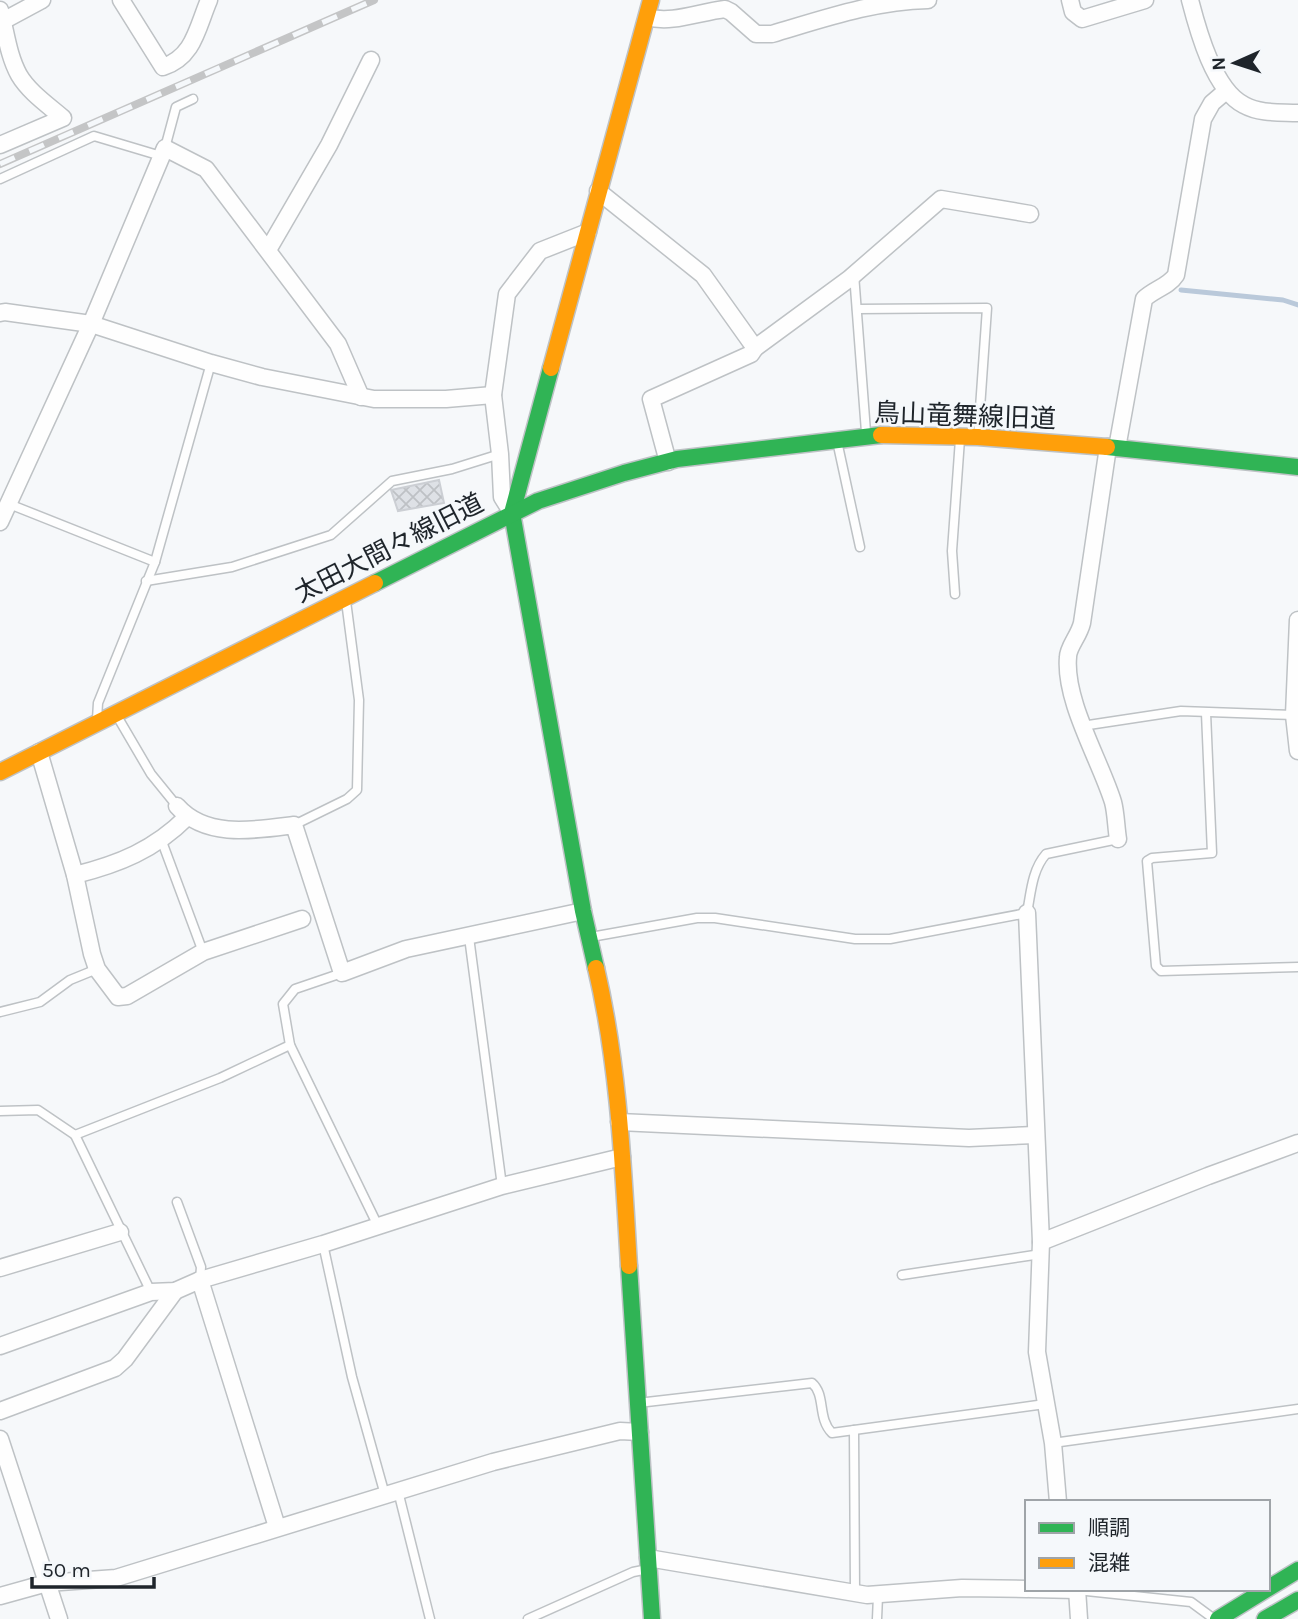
<svg xmlns="http://www.w3.org/2000/svg" width="1298" height="1619" viewBox="0 0 1298 1619" font-family="Karla,'Noto Sans JP',sans-serif">
<defs>
<pattern id="building-cross-hatch" width="8" height="8" patternUnits="userSpaceOnUse" patternTransform="scale(1.75)"><rect width="8" height="8" fill="#dee1e6"/><path d="M0 0l8 8M0 8l8-8" fill="none" stroke="#bec1c5"/></pattern>
</defs>
<rect width="100%" height="100%" fill="#f6f8fa"/>
<g fill="none" stroke-linecap="round" stroke-linejoin="round">
<polyline stroke="#bac9da" stroke-width="5" points="1181,290 1283,300 1298,305"/>
</g>
<polygon fill="url(#building-cross-hatch)" stroke="#cccfd4" stroke-width="2" points="439,480 444,503 398,511 391,490"/>
<g fill="none" stroke-linecap="round" stroke-linejoin="round">
<defs>
<g id="lane">
<polyline points="165,148 176,107 193,99"/>
<polyline points="0,179 94,136 161,156"/>
<polyline points="854,274 866,432"/>
<polyline points="857,309 987,308 978,437"/>
<polyline points="837,441 860,547"/>
<polyline points="9,504 155,562"/>
<polyline points="146,581 232,567 331,535 392,481 452,469 500,454"/>
<polyline points="955,594 952,551 960,439"/>
<polyline points="1206,713 1212,853 1152,858 1147,861 1156,966 1161,971 1298,967"/>
<polyline points="117,716 151,774 177,806"/>
<polyline points="97,719 98,703 155,562 211,363"/>
<polyline points="1082,726 1181,711 1294,715"/>
<polyline points="294,825 347,799 357,790 359,700 346,601"/>
<polyline points="161,839 203,952"/>
<polyline points="469,937 502,1186"/>
<path d="M591 937 697 918H715L855 939H890L1027 913C1031 892 1032 870 1046 854L1118 839"/>
<polyline points="342,973 295,989 283,1004 290,1045 378,1226"/>
<polyline points="0,1012 40,1002 70,980 97,969"/>
<polyline points="0,1111 38,1110 75,1135 220,1078 290,1045"/>
<polyline points="75,1135 151,1292"/>
<polyline points="177,1202 201,1267 200,1280"/>
<polyline points="323,1244 352,1377 385,1495"/>
<polyline points="902,1275 1041,1254"/>
<path d="M638 1403 812 1383C826 1395 817 1418 832 1433L1045 1404"/>
<polyline points="854,1430 855,1593"/>
<polyline points="1053,1443 1298,1409"/>
<polyline points="398,1491 430,1619"/>
<polyline points="1077,1590 1191,1602 1214,1619"/>
<polyline points="528,1619 633,1572 648,1569"/>
<polyline points="877,1619 878,1596"/>
</g>
<g id="street">
<path d="M121 0 163 67C194 57 197 28 209 0"/>
<polyline points="1070,0 1073,12 1082,19 1145,0"/>
<path d="M1190 0C1198 31 1214 90 1244 105 1260 114 1281 112 1298 113"/>
<path d="M0 10C6 32 8 55 19 75 29 92 48 105 63 118L0 145"/>
<path d="M647 17C672 24 699 12 725 9L731 12 756 34H772C823 19 874 1 928 0"/>
<polyline points="3,21 42,0"/>
<polyline points="598,191 703,275 755,348 849,279 941,199 1030,214"/>
<polyline points="268,250 329,145 371,60"/>
<polyline points="0,313 5,312 91,324 211,363 262,377 374,399 446,399 493,395"/>
<path d="M1108 447 1082 623C1079 636 1068 647 1068 657 1064 701 1100 760 1113 802 1116 813 1116 827 1118 839"/>
<path d="M1117 448 1144 299C1153 290 1169 286 1176 275L1203 119 1212 103 1226 91"/>
<polyline points="668,462 651,399 751,354 755,348"/>
<polyline points="512,513 502,497 500,454 493,395 507,294 540,251 588,232"/>
<polyline points="0,522 91,324 165,148 206,169 338,344 361,397"/>
<polyline points="1298,620 1294,715 1298,751"/>
<polyline points="39,752 75,875 92,954 97,969 118,997 127,996 203,952 302,919"/>
<path d="M177 806C206 839 255 830 294 825L342 973 406 949 583 911"/>
<path d="M75 875C119 864 154 850 187 817"/>
<polyline points="1027,913 1041,1242 1037,1352 1053,1443 1058,1502"/>
<polyline points="619,1122 969,1138 1035,1135"/>
<polyline points="1041,1242 1208,1176 1298,1143"/>
<polyline points="0,1268 120,1232"/>
<polyline points="200,1280 277,1527"/>
<polyline points="0,1346 151,1292 175,1291 200,1280 323,1244 502,1186 622,1157"/>
<polyline points="0,1411 115,1368 125,1359 175,1291"/>
<polyline points="0,1439 59,1619"/>
<polyline points="648,1558 867,1595 962,1588 1027,1589"/>
<polyline points="1030,1589 1077,1590"/>
<polyline points="1077,1589 1079,1619"/>
<polyline points="0,1596 47,1583 116,1578 493,1462 620,1431 640,1432"/>
</g>
<g id="fast">
<polyline points="551,368 512,513 583,911 596,968"/>
<polyline points="1107,447 1298,467"/>
<polyline points="375,583 538,501 624,473 677,459 881,435"/>
<polyline points="629,1266 652,1619"/>
<polyline points="1218,1619 1298,1570"/>
<polyline points="1265,1619 1298,1600"/>
</g>
<g id="slow">
<polyline points="551,368 651,0"/>
<polyline points="881,435 978,437 1107,447"/>
<polyline points="0,772 375,583"/>
<path d="M596 968C619 1065 623 1167 629 1266"/>
</g>
</defs>
<use href="#lane" stroke="#bec2c5" stroke-width="11"/>
<use href="#street" stroke="#bec2c5" stroke-width="19"/>
<use href="#fast" stroke="#bec2c5" stroke-width="19"/>
<use href="#slow" stroke="#bec2c5" stroke-width="19"/>
<use href="#lane" stroke="#fefefe" stroke-width="8"/>
<use href="#street" stroke="#fefefe" stroke-width="16"/>
<use href="#fast" stroke="#30b455" stroke-width="16"/>
<use href="#slow" stroke="#ff9f0a" stroke-width="16"/>
<defs>
<polyline id="rail" points="0,164 374,0"/>
</defs>
<use href="#rail" stroke="#c4c5c6" stroke-width="8"/>
<use href="#rail" stroke="#f5f8fb" stroke-width="5" stroke-dasharray="16" stroke-linecap="butt"/>
</g>
<g text-anchor="middle" dominant-baseline="central" stroke-width="5" stroke-linejoin="round" paint-order="stroke">
<g font-size="26" fill="#1f252b" stroke="#f5f8fb">
<text transform="translate(965 416) rotate(2)">鳥山竜舞線旧道</text>
<text transform="translate(389 548) rotate(-27)">太田大間々線旧道</text>
</g>
</g>
<rect x="1025" y="1500" width="245" height="91" fill="#f5f8fb" stroke="#9fa4a8" stroke-width="2"/>
<rect x="1039" y="1523" width="35" height="10" fill="#30b455" stroke="#9fa4a8" stroke-width="2"/>
<text x="1088" y="1535" font-size="21" fill="#1f252b">順調</text>
<rect x="1039" y="1558" width="35" height="10" fill="#ff9f0a" stroke="#9fa4a8" stroke-width="2"/>
<text x="1088" y="1570" font-size="21" fill="#1f252b">混雑</text>
<g transform="translate(1235 63) rotate(267)" stroke="#f5f8fb" stroke-width="5" paint-order="stroke">
<path d="M0-5L12 26L0 18L-12 26Z" fill="#1f252b"/>
<text y="-10" font-size="19" font-weight="bold" text-anchor="middle" fill="#1f252b">N</text>
</g>
<path d="M32 1577v10h122v-10" fill="none" stroke="#1f252b" stroke-width="3.5"/>
<text x="42" y="1577" font-size="21" fill="#1f252b" stroke="#f5f8fb" stroke-width="5" paint-order="stroke">50 m</text>
</svg>
